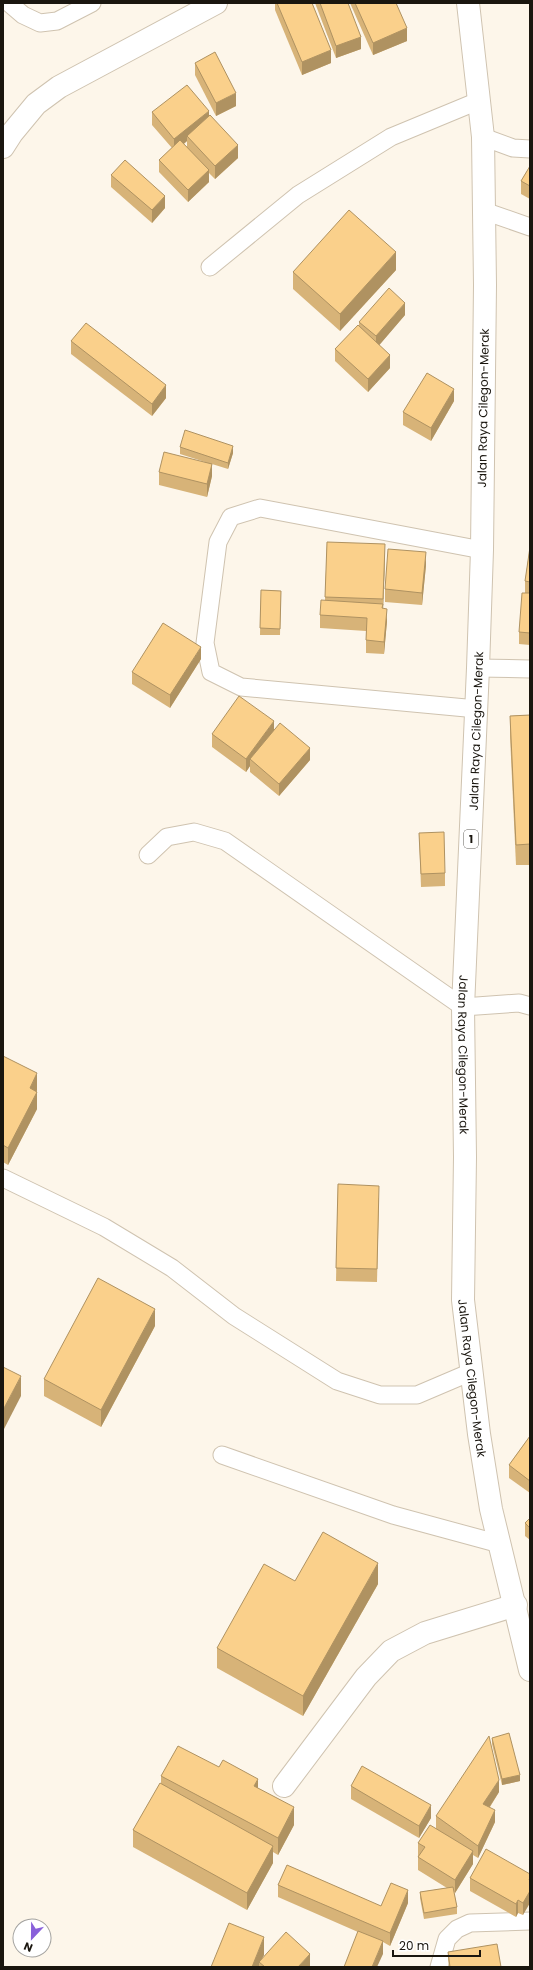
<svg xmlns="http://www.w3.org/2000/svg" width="533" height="1970" viewBox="0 0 533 1970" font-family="Poppins,sans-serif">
<rect width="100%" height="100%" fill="#fdf6ea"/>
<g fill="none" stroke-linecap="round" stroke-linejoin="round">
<defs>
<g id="lane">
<polyline points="9,3 23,15 40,23 57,21 92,3"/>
<polyline points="483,137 513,148 530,149"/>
<polyline points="484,211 530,227"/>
<polyline points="210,267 298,195 391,137 478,101"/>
<polyline points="478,668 530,669"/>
<polyline points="477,709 241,687 211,672 205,643 218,542 231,517 260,508 482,550"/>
<polyline points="148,855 167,837 194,832 225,841 463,1007 519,1003 530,1006"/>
<polyline points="3,1178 104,1227 172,1268 234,1316 337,1381 380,1395 417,1395 471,1372"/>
<polyline points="222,1455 393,1515 500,1544"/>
<polyline points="439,1967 447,1939 457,1929 470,1923 530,1921"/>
</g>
<g id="street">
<polyline points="3,147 12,133 36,104 59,87 216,3"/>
<polyline points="284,1786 366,1677 391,1651 425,1633 516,1605"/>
</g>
<g id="highway">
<path id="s1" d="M468 3 483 137 485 285 482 550 478 668 463 1007 465 1157 463 1300 479 1434 491 1509 530 1670"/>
</g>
</defs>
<use href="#lane" stroke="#cfc3b0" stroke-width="19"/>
<use href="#street" stroke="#cfc3b0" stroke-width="24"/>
<use href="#highway" stroke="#cfc3b0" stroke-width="24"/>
<use href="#lane" stroke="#fff" stroke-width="17"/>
<use href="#street" stroke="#fff" stroke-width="22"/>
<use href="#highway" stroke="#fff" stroke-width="22"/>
</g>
<g fill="#d7b378" fill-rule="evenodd">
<polygon points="275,3 312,3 331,63 302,75 275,10"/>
<polygon points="315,3 348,3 361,49 336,58"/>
<polygon points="350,3 396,3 407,41 373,55"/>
<polygon points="195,63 236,106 216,116 195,75"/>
<path d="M152 112 209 117 238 158 215 179 209 173V182L188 202 159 172V160L172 148 152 125ZM187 141V147L184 144Z"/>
<polygon points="530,166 530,199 521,194 521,181"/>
<polygon points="111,175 165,208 152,223 111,187"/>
<polygon points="396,270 340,331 293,289 293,272"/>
<polygon points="405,315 379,345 390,368 368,392 335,361 335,349 359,326 359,322"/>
<polygon points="71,341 166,398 152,416 71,354"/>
<polygon points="454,401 431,441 403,425 403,412"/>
<polygon points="180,447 233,453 228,469 212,464 212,476 207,497 159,485 159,472 205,462 180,454"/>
<polygon points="530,500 530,519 529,519 529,506"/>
<polygon points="327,542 385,557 383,608 387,621 384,654 366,653 366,631 320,628 320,615 325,600"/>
<polygon points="530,547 530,645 519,644 519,632 525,593 525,581"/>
<polygon points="426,565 422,605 385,602 385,589"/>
<polygon points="261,590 281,591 280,635 260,635"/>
<polygon points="201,659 170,708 132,684 132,672"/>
<polygon points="530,715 530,865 516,865 510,736 510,716"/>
<polygon points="274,731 310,760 279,796 250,772 250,766 246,772 212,747 212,734"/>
<polygon points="419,833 445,873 445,886 421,887"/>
<polygon points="3,1056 37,1090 37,1109 8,1165 3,1162"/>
<polygon points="338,1184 379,1198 377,1282 336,1281"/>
<polygon points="155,1326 101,1427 44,1396 44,1379"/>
<polygon points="530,1436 530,1493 509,1478 509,1465"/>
<polygon points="530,1518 530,1540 525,1536 525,1523"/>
<polygon points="295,1581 378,1584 303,1716 217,1668 217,1648"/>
<polygon points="492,1738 520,1781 502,1785 492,1744"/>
<polygon points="161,1776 258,1788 294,1825 278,1855 273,1852 273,1863 247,1910 133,1847 133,1830 161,1784"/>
<polygon points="351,1786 431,1818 419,1838 351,1799"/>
<polygon points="499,1792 490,1807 495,1822 478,1858 473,1855 473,1864 455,1893 454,1892 457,1907 457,1914 424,1919 420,1898 420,1892 447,1888 418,1870 418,1857 419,1856 418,1856 418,1843 436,1828 436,1816"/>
<polygon points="530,1874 523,1915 518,1913 516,1917 470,1891 470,1878"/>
<polygon points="278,1885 381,1906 408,1903 390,1946 383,1942 383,1954 358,1932 278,1897"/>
<polygon points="448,1952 501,1967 449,1967 448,1959"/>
<polygon points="264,1955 262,1958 310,1966 309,1967 259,1967 259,1966 259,1967 211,1967"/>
</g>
<g fill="#af9261">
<polygon points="407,28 407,41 373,55 373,43"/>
<polygon points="361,37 361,49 336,58 336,46"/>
<polygon points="331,50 331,63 302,75 302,62"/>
<polygon points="236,93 236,106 216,116 216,103"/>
<polygon points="209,111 209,124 187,136 187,141 174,151 174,139"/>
<polygon points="238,145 238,158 215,179 215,166"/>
<polygon points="209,170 209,182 188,202 188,190"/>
<polygon points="165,196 165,208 152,223 152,210"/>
<polygon points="396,252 396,270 340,331 340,314"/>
<polygon points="405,303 405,315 376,349 376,336"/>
<polygon points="390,355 390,368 368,392 368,379"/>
<polygon points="166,385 166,398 152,416 152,404"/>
<polygon points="454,389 454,401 431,441 431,428"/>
<polygon points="233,446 233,453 228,469 228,463"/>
<polygon points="212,464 212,476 207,497 207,484"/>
<polygon points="385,544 385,557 383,612 383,599"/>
<polygon points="426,552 426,565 422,605 422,593"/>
<polygon points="387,609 387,621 384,654 384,642"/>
<polygon points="201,647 201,659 170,708 170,695"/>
<polygon points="274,721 274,733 250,759 250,766 246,772 246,759"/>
<polygon points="310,748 310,760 279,796 279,784"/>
<polygon points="37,1073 37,1090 30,1105 30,1088"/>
<polygon points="37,1092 37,1109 8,1165 8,1148"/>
<polygon points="155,1309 155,1326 101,1427 101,1410"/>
<polygon points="21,1376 21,1396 3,1431 3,1410"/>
<polygon points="378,1563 378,1584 303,1716 303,1696"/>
<polygon points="520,1775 520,1781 502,1785 502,1779"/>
<polygon points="258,1779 258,1796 254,1786"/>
<polygon points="499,1780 499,1792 483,1817 483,1804"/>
<polygon points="431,1805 431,1818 419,1838 419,1826"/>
<polygon points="294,1807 294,1825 278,1855 278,1838"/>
<polygon points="495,1810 495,1822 478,1858 478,1846"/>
<polygon points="273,1846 273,1863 247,1910 247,1893"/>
<polygon points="473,1851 473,1864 455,1893 455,1880"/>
<polygon points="530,1878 530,1903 523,1915 523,1903 529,1880"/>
<polygon points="408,1890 408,1903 390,1946 390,1933"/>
<polygon points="518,1900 518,1913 516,1917 516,1904"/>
<polygon points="264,1937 264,1955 260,1963 259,1962 259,1967 252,1967"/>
<polygon points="383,1941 383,1954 377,1967 372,1967"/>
<polygon points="310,1954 310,1966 309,1967 298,1967"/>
</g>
<g fill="#fad08b" stroke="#af9261">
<polygon points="277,3 312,3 331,50 302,62"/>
<polygon points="320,3 348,3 361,37 336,46"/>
<polygon points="355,3 396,3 407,28 373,43"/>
<polygon points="215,52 236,93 216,103 195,63"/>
<polygon points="187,85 209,111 174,139 152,112"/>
<polygon points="210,115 238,145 215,166 187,136"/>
<polygon points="180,140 209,170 188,190 159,160"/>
<polygon points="125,160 165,196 152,210 111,175"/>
<polygon points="530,166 530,186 521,181"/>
<polygon points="349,210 396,252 340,314 293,272"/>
<polygon points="389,288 405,303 376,336 359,322"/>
<polygon points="86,323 166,385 152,404 71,341"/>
<polygon points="358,325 390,355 368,379 335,349"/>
<polygon points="427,373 454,389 431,428 403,412"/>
<polygon points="185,430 233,446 228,463 180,447"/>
<polygon points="164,452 212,464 207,484 159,472"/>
<polygon points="327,542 385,544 383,599 325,597"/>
<polygon points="530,547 530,582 525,581"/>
<polygon points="388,549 426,552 422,593 385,589"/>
<polygon points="261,590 281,591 280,629 260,628"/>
<polygon points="522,593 530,593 530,633 519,632"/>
<polygon points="321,600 383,604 382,608 387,609 384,642 366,640 367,618 320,615"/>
<polygon points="163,623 201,647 170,695 132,672"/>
<polygon points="239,696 274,721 246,759 212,734"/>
<polygon points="530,715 530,844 516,845 510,716"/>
<polygon points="280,723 310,748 279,784 250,759"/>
<polygon points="444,832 445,873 421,874 419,833"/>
<polygon points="3,1056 37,1073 30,1088 37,1092 8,1148 3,1145"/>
<polygon points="338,1184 379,1186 377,1269 336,1268"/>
<polygon points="98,1278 155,1309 101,1410 44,1379"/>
<polygon points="3,1367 21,1376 3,1410"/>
<polygon points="530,1436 530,1481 509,1465"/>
<polygon points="530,1518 530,1528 525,1523"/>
<polygon points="323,1532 378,1563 303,1696 217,1648 264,1564 295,1581"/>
<polygon points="509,1733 520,1775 502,1779 492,1738"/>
<polygon points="489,1736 499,1780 483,1804 495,1810 478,1846 436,1816"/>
<polygon points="178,1746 219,1767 223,1760 258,1779 254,1786 294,1807 278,1838 161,1776"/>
<polygon points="362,1766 431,1805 419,1826 351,1786"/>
<polygon points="160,1783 273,1846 247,1893 133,1830"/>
<polygon points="430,1825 473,1851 455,1880 418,1857 425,1847 418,1843"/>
<polygon points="486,1849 530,1874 530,1878 529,1880 530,1880 530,1891 523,1903 518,1900 516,1904 470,1878"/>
<polygon points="287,1865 381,1906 391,1883 408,1890 390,1933 278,1885"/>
<polygon points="453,1887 457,1907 424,1913 420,1892"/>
<polygon points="229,1923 264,1937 252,1967 211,1967"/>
<polygon points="358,1931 383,1941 372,1967 344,1967"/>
<polygon points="286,1932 310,1954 298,1967 265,1967 259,1962"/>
<polygon points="497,1944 501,1967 450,1967 448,1952"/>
</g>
<g text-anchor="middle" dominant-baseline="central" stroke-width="3" stroke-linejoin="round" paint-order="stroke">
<rect fill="#fff" stroke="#5f5c57" stroke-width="1" x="464" y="830" width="14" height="18" rx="3"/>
<g font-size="11" font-weight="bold" fill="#1a160f">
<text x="471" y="839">1</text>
</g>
<g font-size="12" fill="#1a160f" stroke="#fff">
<text transform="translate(483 408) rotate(-89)">Jalan Raya Cilegon-Merak</text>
<text transform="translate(476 731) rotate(-88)">Jalan Raya Cilegon-Merak</text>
<text stroke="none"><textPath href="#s1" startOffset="1053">Jalan Raya Cilegon-Merak</textPath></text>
<text stroke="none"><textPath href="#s1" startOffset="1377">Jalan Raya Cilegon-Merak</textPath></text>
</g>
</g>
<rect width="533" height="1970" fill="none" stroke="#1a160f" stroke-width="8"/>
<g transform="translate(32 1938) rotate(202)"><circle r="19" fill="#ffffff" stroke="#a3a29f"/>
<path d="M0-3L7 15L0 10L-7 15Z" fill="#8960da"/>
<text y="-6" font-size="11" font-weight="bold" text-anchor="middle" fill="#1a160f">N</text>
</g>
<path d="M393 1950v6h87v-6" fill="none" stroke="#1a160f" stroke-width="2"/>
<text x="399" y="1950" font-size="12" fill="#1a160f" stroke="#ffffff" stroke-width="3" paint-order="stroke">20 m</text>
</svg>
